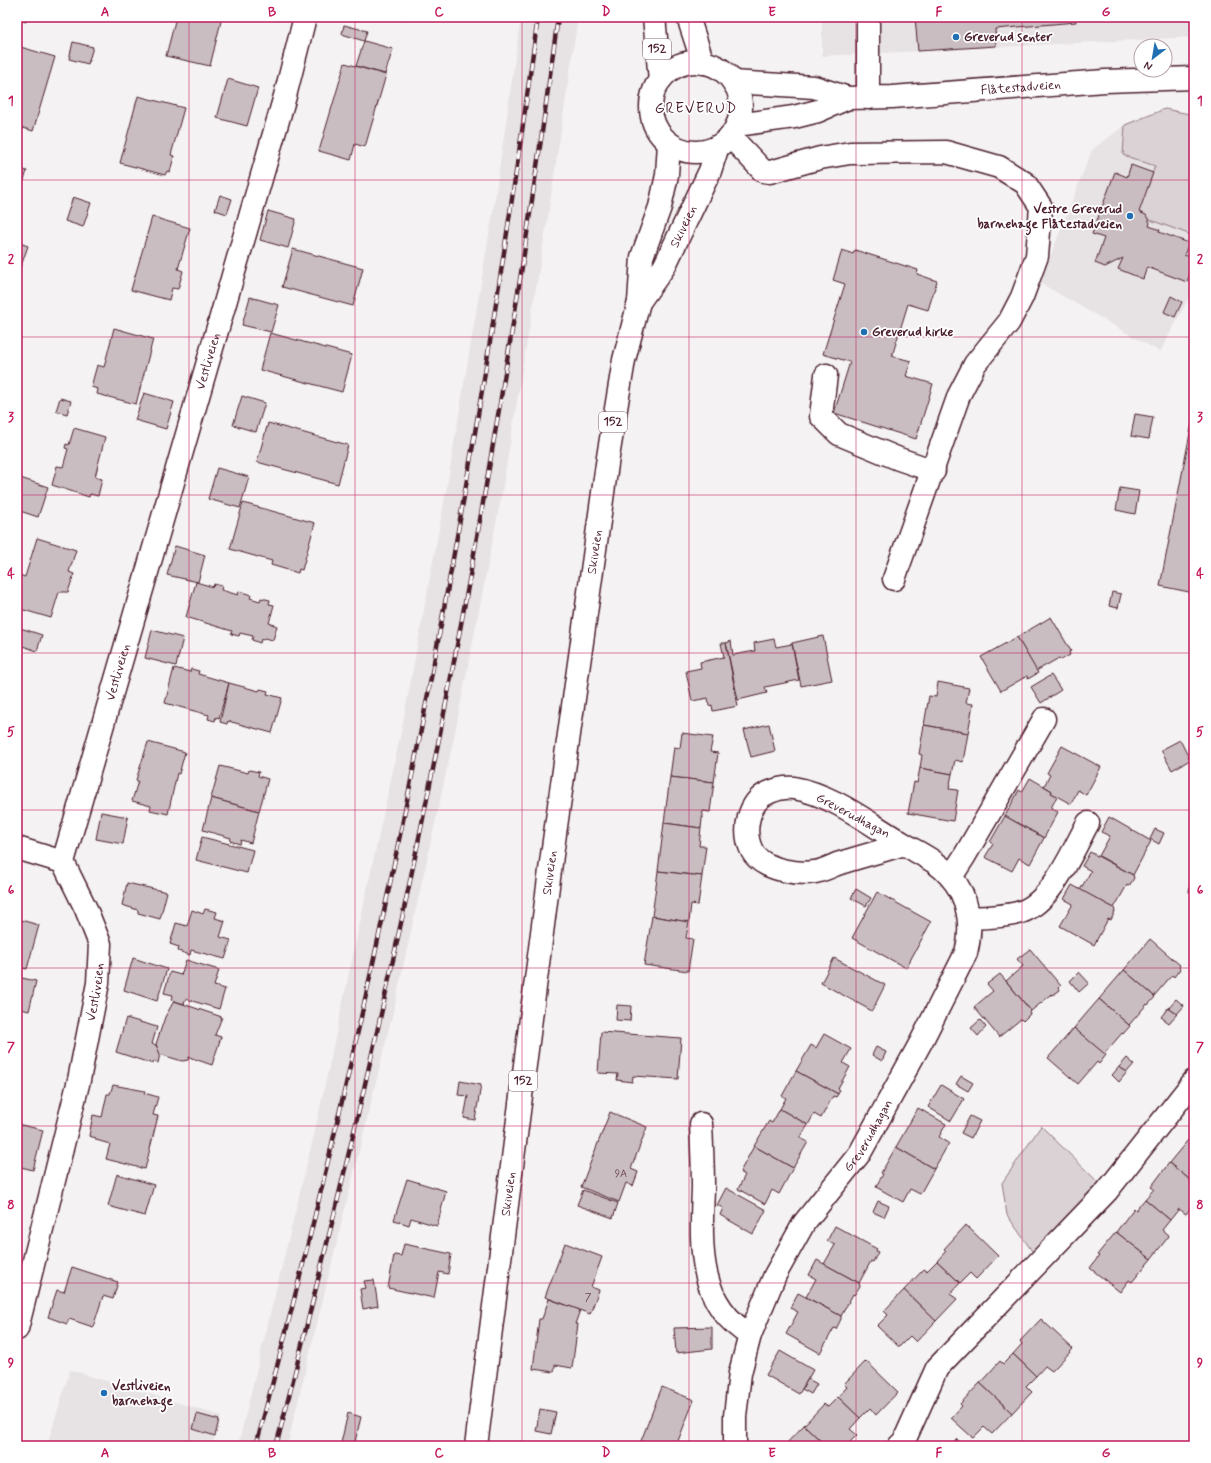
<svg xmlns="http://www.w3.org/2000/svg" width="1211" height="1463" viewBox="0 0 1211 1463" font-family="Mynerve,sans-serif">
<rect width="100%" height="100%" fill="#f4f2f2"/>
<filter id="ink" filterUnits="userSpaceOnUse"><feTurbulence type="fractalNoise" baseFrequency=".025" numOctaves="2"/><feDisplacementMap in="SourceGraphic" scale="8" xChannelSelector="R" yChannelSelector="G"/><feConvolveMatrix kernelMatrix="1 2 1 2 8 2 1 2 1" color-interpolation-filters="sRGB"/></filter>
<g filter="url(#ink)">
<g fill="#e7e2e3">
<polygon points="521,17 578,17 548,216 500,503 454,737 393,1012 287,1446 238,1446 315,1131 402,728 446,492 494,206"/>
<polygon points="822,17 1194,17 1194,37 822,56"/>
<polygon points="1165,109 1194,115 1194,288 1160,352 1040,283 1092,150 1125,125"/>
<polygon points="70,1370 221,1416 212,1446 47,1446"/>
</g>
<g fill="#dbd2d5" stroke="#927880">
<polygon points="1165,109 1194,115 1194,236 1137,215 1155,166 1123,155 1125,125"/>
<polygon points="1041,1126 1107,1191 1039,1261 1007,1215 1002,1183"/>
</g>
<g fill="#cabdc1" stroke="#4a1f2b">
<polygon points="17,17 27,17 26,22 17,19"/>
<polygon points="176,17 222,17 210,66 166,56"/>
<polygon points="387,17 405,17 404,20"/>
<polygon points="915,17 1075,17 1076,22 995,29 996,46 918,51"/>
<polygon points="344,25 367,31 364,41 342,34"/>
<polygon points="364,41 393,49 385,74 356,66"/>
<polygon points="73,42 93,47 88,64 69,59"/>
<polygon points="17,46 55,57 33,131 17,126"/>
<polygon points="345,63 386,75 365,147 355,144 351,160 319,151"/>
<polygon points="228,79 258,88 247,126 217,118"/>
<polygon points="138,96 184,108 171,155 174,156 170,172 167,171 165,175 120,163"/>
<polygon points="1131,165 1153,173 1139,212 1146,215 1150,223 1149,226 1160,230 1159,232 1189,243 1184,255 1194,258 1194,263 1187,282 1147,267 1143,279 1118,269 1123,258 1105,267 1095,263 1104,238 1092,234 1115,172 1127,177"/>
<polygon points="17,168 27,171 17,201"/>
<polygon points="220,195 232,199 227,214 215,210"/>
<polygon points="73,197 91,203 83,227 65,221"/>
<polygon points="268,211 296,219 288,248 260,240"/>
<polygon points="152,217 190,228 178,269 183,271 178,289 172,288 169,300 131,290"/>
<polygon points="17,242 28,246 21,266 17,265"/>
<polygon points="293,249 363,268 353,306 282,287"/>
<polygon points="842,250 853,254 855,250 918,270 917,274 937,281 928,310 908,304 892,356 911,361 906,376 933,384 916,439 834,413 850,362 823,354 845,284 833,280"/>
<polygon points="1171,296 1182,302 1175,317 1164,312"/>
<polygon points="250,297 279,305 271,332 242,325"/>
<polygon points="114,328 153,339 136,404 97,394 98,389 91,387 97,365 104,367"/>
<polygon points="270,333 352,355 342,392 260,370"/>
<polygon points="144,393 174,402 166,429 135,420"/>
<polygon points="242,396 265,403 256,432 233,425"/>
<polygon points="60,398 71,401 67,414 56,411"/>
<polygon points="1194,413 1194,593 1160,586"/>
<polygon points="1135,414 1153,417 1149,439 1131,436"/>
<polygon points="268,423 348,445 338,484 257,462"/>
<polygon points="74,428 105,437 95,477 102,479 98,496 90,494 89,497 52,485 57,466 63,467 68,449 65,448 66,444 69,445"/>
<polygon points="217,468 249,477 240,508 208,499"/>
<polygon points="17,477 48,487 38,517 17,510"/>
<polygon points="1120,488 1139,491 1135,514 1116,510"/>
<polygon points="243,503 315,523 302,570 299,569 298,573 271,565 272,561 230,549"/>
<polygon points="37,538 76,550 69,572 74,574 68,592 59,592 51,618 17,608 17,574 25,577"/>
<polygon points="175,546 205,555 198,582 167,575"/>
<polygon points="196,582 213,587 214,584 222,586 221,590 238,595 239,591 251,595 250,598 260,601 261,598 270,600 269,604 274,605 269,623 277,626 273,640 264,638 263,640 261,639 260,643 252,640 253,636 240,633 239,636 231,634 232,631 186,617"/>
<polygon points="1112,592 1121,594 1118,608 1109,606"/>
<polygon points="1051,617 1071,651 1069,652 1070,655 1061,660 1059,658 1036,671 1017,637"/>
<polygon points="17,627 42,635 37,651 17,644"/>
<polygon points="152,630 183,638 176,666 145,658"/>
<polygon points="823,636 832,680 801,686 792,643"/>
<polygon points="1017,637 1038,673 1028,679 1027,676 1001,691 981,657"/>
<polygon points="774,639 776,647 792,644 799,680 765,687 767,693 738,700 726,643 731,641 733,655 755,651 754,643"/>
<polygon points="721,643 726,643 738,706 713,711 712,705 709,706 708,698 692,701 686,671 701,668 700,662 724,657"/>
<polygon points="174,668 190,672 191,669 199,671 198,674 229,683 219,718 216,717 215,721 208,719 209,715 165,703"/>
<polygon points="1051,675 1061,690 1041,703 1031,687"/>
<polygon points="938,682 969,688 966,703 973,704 968,733 924,725 929,696 936,697"/>
<polygon points="229,683 259,691 260,689 268,691 267,694 282,698 272,733 228,721 227,724 220,722"/>
<polygon points="769,724 775,751 751,757 744,730"/>
<polygon points="924,725 968,733 963,762 955,760 952,774 920,768 922,755 919,754"/>
<polygon points="682,733 713,737 710,752 718,753 714,782 670,777 674,747 680,748"/>
<polygon points="1180,740 1190,760 1172,770 1161,750"/>
<polygon points="148,742 185,752 179,774 177,773 168,814 150,810 151,806 132,801 138,781 136,780"/>
<polygon points="1062,746 1101,767 1086,795 1078,790 1071,804 1051,793 1052,791 1044,786 1050,775 1047,773"/>
<polygon points="220,766 248,773 249,770 259,772 258,776 268,779 259,811 211,798"/>
<polygon points="920,768 952,774 949,789 958,790 953,821 908,813 914,782 917,783"/>
<polygon points="670,777 714,782 710,812 703,811 701,828 664,823"/>
<polygon points="1030,778 1052,791 1051,793 1057,796 1051,808 1058,812 1044,838 1005,816 1019,790 1022,792"/>
<polygon points="211,798 259,811 251,843 241,840 240,844 230,841 231,838 203,830"/>
<polygon points="101,812 128,817 123,844 96,839"/>
<polygon points="1005,816 1044,838 1030,864 1019,858 1012,871 985,857 993,844 990,842"/>
<polygon points="1109,817 1151,841 1133,875 1099,856 1110,836 1101,832"/>
<polygon points="664,823 701,828 699,846 706,846 702,876 658,871"/>
<polygon points="1155,829 1164,833 1159,844 1150,839"/>
<polygon points="202,837 253,850 247,873 196,860"/>
<polygon points="1090,852 1133,875 1134,878 1129,886 1127,885 1114,908 1080,890 1091,871 1082,866"/>
<polygon points="1192,870 1194,870 1194,893 1189,892"/>
<polygon points="658,871 702,876 698,905 691,904 689,922 652,916"/>
<polygon points="127,883 167,892 160,919 138,913 138,910 122,905"/>
<polygon points="1072,885 1114,908 1115,911 1111,920 1108,919 1094,945 1060,926 1073,904 1064,899"/>
<polygon points="856,889 871,898 866,906 851,898"/>
<polygon points="877,892 931,922 906,968 852,938"/>
<polygon points="205,909 217,912 215,918 225,921 220,937 231,940 225,959 191,950 190,955 178,951 179,947 170,944 176,923 187,926 192,910 203,914"/>
<polygon points="652,916 689,922 686,938 693,939 688,971 644,965"/>
<polygon points="17,919 39,925 27,969 17,967"/>
<polygon points="1150,939 1180,965 1179,967 1180,969 1174,977 1172,975 1154,996 1124,970"/>
<polygon points="1030,949 1061,986 1059,988 1060,990 1053,995 1052,994 1031,1011 1006,981 1023,966 1017,959"/>
<polygon points="133,958 167,969 157,1001 124,990"/>
<polygon points="834,958 885,985 872,1011 821,983"/>
<polygon points="186,960 219,970 214,986 225,989 219,1009 186,999 184,1004 171,1000 173,995 164,993 170,972 181,975"/>
<polygon points="1124,970 1155,997 1148,1005 1147,1004 1129,1025 1099,999"/>
<polygon points="1079,972 1089,983 1079,992 1070,981"/>
<polygon points="1000,974 1031,1011 1029,1012 1030,1014 1023,1021 1021,1019 999,1037 974,1007 993,991 987,984"/>
<polygon points="17,977 36,981 29,1011 17,1008"/>
<polygon points="1099,999 1130,1026 1123,1034 1122,1033 1104,1054 1074,1028"/>
<polygon points="1176,999 1184,1006 1177,1014 1168,1008"/>
<polygon points="174,1001 222,1017 215,1035 221,1037 212,1065 189,1057 188,1060 182,1061 159,1054 156,1044 165,1017"/>
<polygon points="617,1005 631,1006 630,1021 616,1020"/>
<polygon points="1168,1008 1177,1014 1169,1023 1161,1017"/>
<polygon points="126,1018 157,1027 152,1044 156,1045 160,1054 158,1063 154,1061 153,1064 116,1052"/>
<polygon points="980,1020 986,1027 978,1036 971,1028"/>
<polygon points="1074,1028 1106,1055 1099,1064 1097,1062 1078,1084 1048,1058"/>
<polygon points="601,1032 681,1038 678,1079 633,1076 632,1082 617,1080 618,1074 598,1073"/>
<polygon points="824,1034 851,1049 843,1063 850,1067 838,1088 840,1090 838,1094 796,1071 811,1045 816,1048"/>
<polygon points="876,1047 886,1052 882,1061 872,1055"/>
<polygon points="1127,1058 1134,1064 1127,1072 1119,1067"/>
<polygon points="1119,1067 1127,1072 1119,1082 1112,1075"/>
<polygon points="796,1071 838,1094 836,1097 833,1096 821,1118 814,1114 808,1125 780,1109 786,1098 782,1096"/>
<polygon points="961,1076 973,1083 968,1091 956,1084"/>
<polygon points="460,1081 481,1085 475,1120 464,1118 468,1096 458,1095"/>
<polygon points="113,1085 145,1091 144,1093 158,1097 153,1115 158,1116 145,1169 106,1159 110,1144 96,1140 96,1138 89,1136 93,1115 102,1117 107,1094 110,1094"/>
<polygon points="941,1085 964,1099 951,1121 928,1107"/>
<polygon points="918,1108 946,1124 939,1137 949,1143 934,1169 896,1147"/>
<polygon points="780,1109 808,1125 800,1138 808,1142 793,1168 754,1146 769,1121 772,1123"/>
<polygon points="610,1112 647,1127 631,1169 638,1172 633,1186 626,1183 619,1202 581,1187"/>
<polygon points="970,1116 980,1121 971,1138 961,1133"/>
<polygon points="17,1124 43,1130 33,1170 17,1166"/>
<polygon points="1194,1137 1194,1183 1169,1163 1188,1140 1190,1142"/>
<polygon points="754,1146 793,1168 779,1194 772,1190 765,1204 738,1189 745,1175 740,1172"/>
<polygon points="896,1147 934,1169 920,1194 910,1189 903,1202 876,1187 883,1174 881,1173"/>
<polygon points="1169,1163 1194,1183 1194,1204 1186,1214 1179,1209 1170,1220 1145,1199 1154,1189 1151,1187"/>
<polygon points="117,1174 154,1185 145,1216 108,1206"/>
<polygon points="407,1179 446,1191 437,1226 411,1218 409,1225 394,1220"/>
<polygon points="726,1188 766,1210 753,1234 720,1215 723,1208 717,1205"/>
<polygon points="583,1190 618,1203 613,1218 577,1205"/>
<polygon points="1145,1199 1170,1220 1162,1230 1169,1236 1151,1259 1116,1232 1134,1208 1136,1210"/>
<polygon points="878,1201 889,1206 884,1217 873,1212"/>
<polygon points="966,1225 998,1256 976,1279 970,1273 960,1283 937,1261 946,1251 944,1249"/>
<polygon points="835,1226 877,1249 876,1251 878,1252 873,1262 871,1261 859,1283 824,1264 835,1245 827,1241"/>
<polygon points="1116,1232 1151,1259 1132,1282 1129,1280 1120,1292 1090,1268 1099,1256 1097,1255"/>
<polygon points="565,1243 602,1257 591,1287 599,1290 590,1314 545,1297"/>
<polygon points="404,1244 451,1254 448,1274 439,1272 434,1298 388,1288 394,1255 401,1256"/>
<polygon points="817,1260 859,1283 860,1286 854,1295 853,1294 841,1316 806,1297 816,1279 809,1275"/>
<polygon points="937,1261 960,1283 950,1294 957,1299 936,1321 904,1290 924,1269 927,1271"/>
<polygon points="72,1267 118,1282 113,1299 103,1296 93,1327 69,1319 67,1324 48,1317 57,1290 64,1292"/>
<polygon points="374,1280 378,1306 363,1309 360,1289 366,1288 364,1281"/>
<polygon points="904,1290 936,1321 916,1342 910,1336 899,1347 877,1326 888,1315 884,1311"/>
<polygon points="798,1293 841,1316 841,1319 836,1329 834,1328 820,1353 786,1334 798,1312 790,1308"/>
<polygon points="549,1299 580,1310 575,1324 578,1324 572,1368 555,1365 554,1372 533,1369 539,1319 542,1319"/>
<polygon points="1041,1319 1073,1349 1052,1371 1045,1366 1036,1376 1013,1354 1022,1344 1020,1341"/>
<polygon points="712,1327 712,1349 676,1353 674,1328"/>
<polygon points="780,1351 813,1370 799,1394 766,1375"/>
<polygon points="1013,1354 1036,1376 1026,1386 1032,1392 1012,1413 980,1383 1000,1361 1003,1364"/>
<polygon points="866,1361 898,1392 876,1415 870,1408 860,1418 838,1397 847,1387 844,1384"/>
<polygon points="808,1379 817,1384 811,1394 802,1389"/>
<polygon points="980,1383 1012,1413 992,1434 984,1427 973,1438 951,1418 962,1406 960,1404"/>
<polygon points="662,1387 694,1400 676,1446 639,1446"/>
<polygon points="838,1397 860,1418 850,1429 857,1435 846,1446 826,1446 804,1425 824,1404 828,1407"/>
<polygon points="540,1409 556,1412 551,1434 536,1431"/>
<polygon points="348,1413 361,1417 354,1446 341,1443"/>
<polygon points="197,1414 219,1420 215,1436 193,1429"/>
<polygon points="804,1425 826,1446 784,1446"/>
<polygon points="957,1439 964,1446 951,1446"/>
</g>
<g fill="none" stroke-linecap="round" stroke-linejoin="round">
<defs>
<g id="minor">
<path id="s1" d="M733 82 814 87 848 98 892 97 1105 81 1194 78"/>
<polyline points="868,98 868,17"/>
<polyline points="737,125 794,117 818,111 848,98"/>
<polyline points="730,136 763,171 770,172 820,158 850,153 946,152 999,167 1025,183 1041,207 1037,256 1022,297 1009,322 975,364 959,395 894,579"/>
<polyline points="826,375 821,416 839,434 899,459 934,471"/>
<polyline points="17,848 63,862"/>
<polyline points="951,877 964,857 1044,719"/>
<path d="M970 918C987 917 1005 917 1021 912 1052 902 1073 850 1088 823"/>
<path d="M701 1124C702 1146 703 1167 703 1188 701 1244 696 1303 750 1335"/>
<path id="s2" d="M17 1329 79 1080 98 983 100 944 86 909 63 862 285 96 305 17"/>
<path id="s3" d="M735 1446V1416L740 1373 750 1335 775 1275 804 1223 860 1153 921 1042 966 953C973 927 969 897 950 876 937 861 920 854 904 844 869 824 834 795 794 788 786 787 777 789 770 792 748 800 742 831 752 851 758 863 775 869 787 871 795 873 807 873 815 872 822 871 830 867 837 864 859 857 882 851 904 844"/>
<polyline points="899,1446 904,1441 937,1368 1107,1191 1194,1081"/>
</g>
<g id="major">
<polyline points="654,17 660,80"/>
<polyline points="688,17 703,63"/>
<circle cx="696" cy="107" r="45"/>
<path id="s4" d="M639 302 664 267 710 171 718 146"/>
<path id="s5" d="M476 1446 552 855 608 457 624 360 639 302 642 257 660 207 667 175 669 143"/>
</g>
</defs>
<use href="#minor" stroke="#4a1f2b" stroke-width="25"/>
<use href="#major" stroke="#4a1f2b" stroke-width="25"/>
<use href="#minor" stroke="#fff" stroke-width="22"/>
<use href="#major" stroke="#fff" stroke-width="22"/>
<defs>
<g id="rail">
<path d="M256 1446C382 977 473 498 538 17"/>
<path d="M276 1446C296 1371 314 1295 333 1219 430 823 504 421 558 17"/>
</g>
</defs>
<use href="#rail" stroke="#4a1f2b" stroke-width="4.5"/>
<use href="#rail" stroke="#fff" stroke-width="3" stroke-dasharray="9" stroke-linecap="butt"/>
</g>
</g>
<path fill="none" stroke="#c2185b" stroke-width="1" stroke-opacity="0.55" d="M189 17V1446M355 17V1446M522 17V1446M689 17V1446M856 17V1446M1022 17V1446M17 180H1194M17 337H1194M17 495H1194M17 653H1194M17 810H1194M17 968H1194M17 1126H1194M17 1283H1194"/>
<g fill="#1f6fb2" stroke="#fff" stroke-width="1.5">
<circle cx="956" cy="37" r="4"/>
<circle cx="1130" cy="216" r="4"/>
<circle cx="864" cy="332" r="4"/>
<circle cx="104" cy="1393" r="4"/>
</g>
<g text-anchor="middle" dominant-baseline="central" stroke-width="3.5" stroke-linejoin="round" paint-order="stroke">
<g font-size="11" fill="#6a4650">
<text x="621" y="1174">9A</text>
<text x="588" y="1298">7</text>
</g>
<g fill="#fff" stroke="#80626b" stroke-width="1">
<rect x="643" y="39" width="28" height="20" rx="3"/>
<rect x="599" y="412" width="28" height="20" rx="3"/>
<rect x="509" y="1071" width="28" height="20" rx="3"/>
</g>
<g font-size="12" font-weight="bold" fill="#4a1f2b">
<text x="657" y="49">152</text>
<text x="613" y="422">152</text>
<text x="523" y="1081">152</text>
</g>
<g font-size="13" font-weight="bold" fill="#4a1f2b" stroke="#fff" text-anchor="start">
<text x="964" y="37">Greverud senter</text>
<text x="1122" y="209" text-anchor="end">Vestre Greverud<tspan x="1122" dy="15">barnehage Flåtestadveien</tspan></text>
<text x="872" y="332">Greverud kirke</text>
<text x="112" y="1386">Vestliveien<tspan x="112" dy="15">barnehage</tspan></text>
</g>
<g font-size="13" fill="#4a1f2b" stroke="#fff">
<text stroke="none"><textPath href="#s1" startOffset="290">Flåtestadveien</textPath></text>
<text stroke="none"><textPath href="#s4" startOffset="88">Skiveien</textPath></text>
<text stroke="none"><textPath href="#s2" startOffset="1006">Vestliveien</textPath></text>
<text stroke="none"><textPath href="#s5" startOffset="902">Skiveien</textPath></text>
<text stroke="none"><textPath href="#s2" startOffset="682">Vestliveien</textPath></text>
<text transform="translate(853 816) rotate(28)">Greverudhagan</text>
<text stroke="none"><textPath href="#s5" startOffset="578">Skiveien</textPath></text>
<text stroke="none"><textPath href="#s2" startOffset="346">Vestliveien</textPath></text>
<text stroke="none"><textPath href="#s3" startOffset="346">Greverudhagan</textPath></text>
<text stroke="none"><textPath href="#s5" startOffset="254">Skiveien</textPath></text>
</g>
<g font-size="15" letter-spacing="1" fill="#4a1f2b" stroke="#fff">
<text x="696" y="109">GREVERUD</text>
</g>
</g>
<rect width="1211" height="1463" fill="none" stroke="#fff" stroke-width="44"/>
<g transform="translate(1153 58) rotate(211)"><circle r="19" fill="#ffffff" stroke="#b7a5aa"/>
<path d="M0-3L7 15L0 10L-7 15Z" fill="#1f6fb2"/>
<text y="-6" font-size="11" font-weight="bold" text-anchor="middle" fill="#4a1f2b">N</text>
</g>
<rect x="22" y="22" width="1167" height="1419" fill="none" stroke="#c2185b" stroke-width="1.5"/>
<g font-size="13" text-anchor="middle" font-weight="bold" fill="#c2185b">
<text x="105" y="16">A</text>
<text x="272" y="16">B</text>
<text x="439" y="16">C</text>
<text x="606" y="16">D</text>
<text x="772" y="16">E</text>
<text x="939" y="16">F</text>
<text x="1106" y="16">G</text>
<text x="11" y="105">1</text>
<text x="1200" y="105">1</text>
<text x="11" y="263">2</text>
<text x="1200" y="263">2</text>
<text x="11" y="421">3</text>
<text x="1200" y="421">3</text>
<text x="11" y="578">4</text>
<text x="1200" y="578">4</text>
<text x="11" y="736">5</text>
<text x="1200" y="736">5</text>
<text x="11" y="894">6</text>
<text x="1200" y="894">6</text>
<text x="11" y="1051">7</text>
<text x="1200" y="1051">7</text>
<text x="11" y="1209">8</text>
<text x="1200" y="1209">8</text>
<text x="11" y="1367">9</text>
<text x="1200" y="1367">9</text>
<text x="105" y="1457">A</text>
<text x="272" y="1457">B</text>
<text x="439" y="1457">C</text>
<text x="606" y="1457">D</text>
<text x="772" y="1457">E</text>
<text x="939" y="1457">F</text>
<text x="1106" y="1457">G</text>
</g>
</svg>
